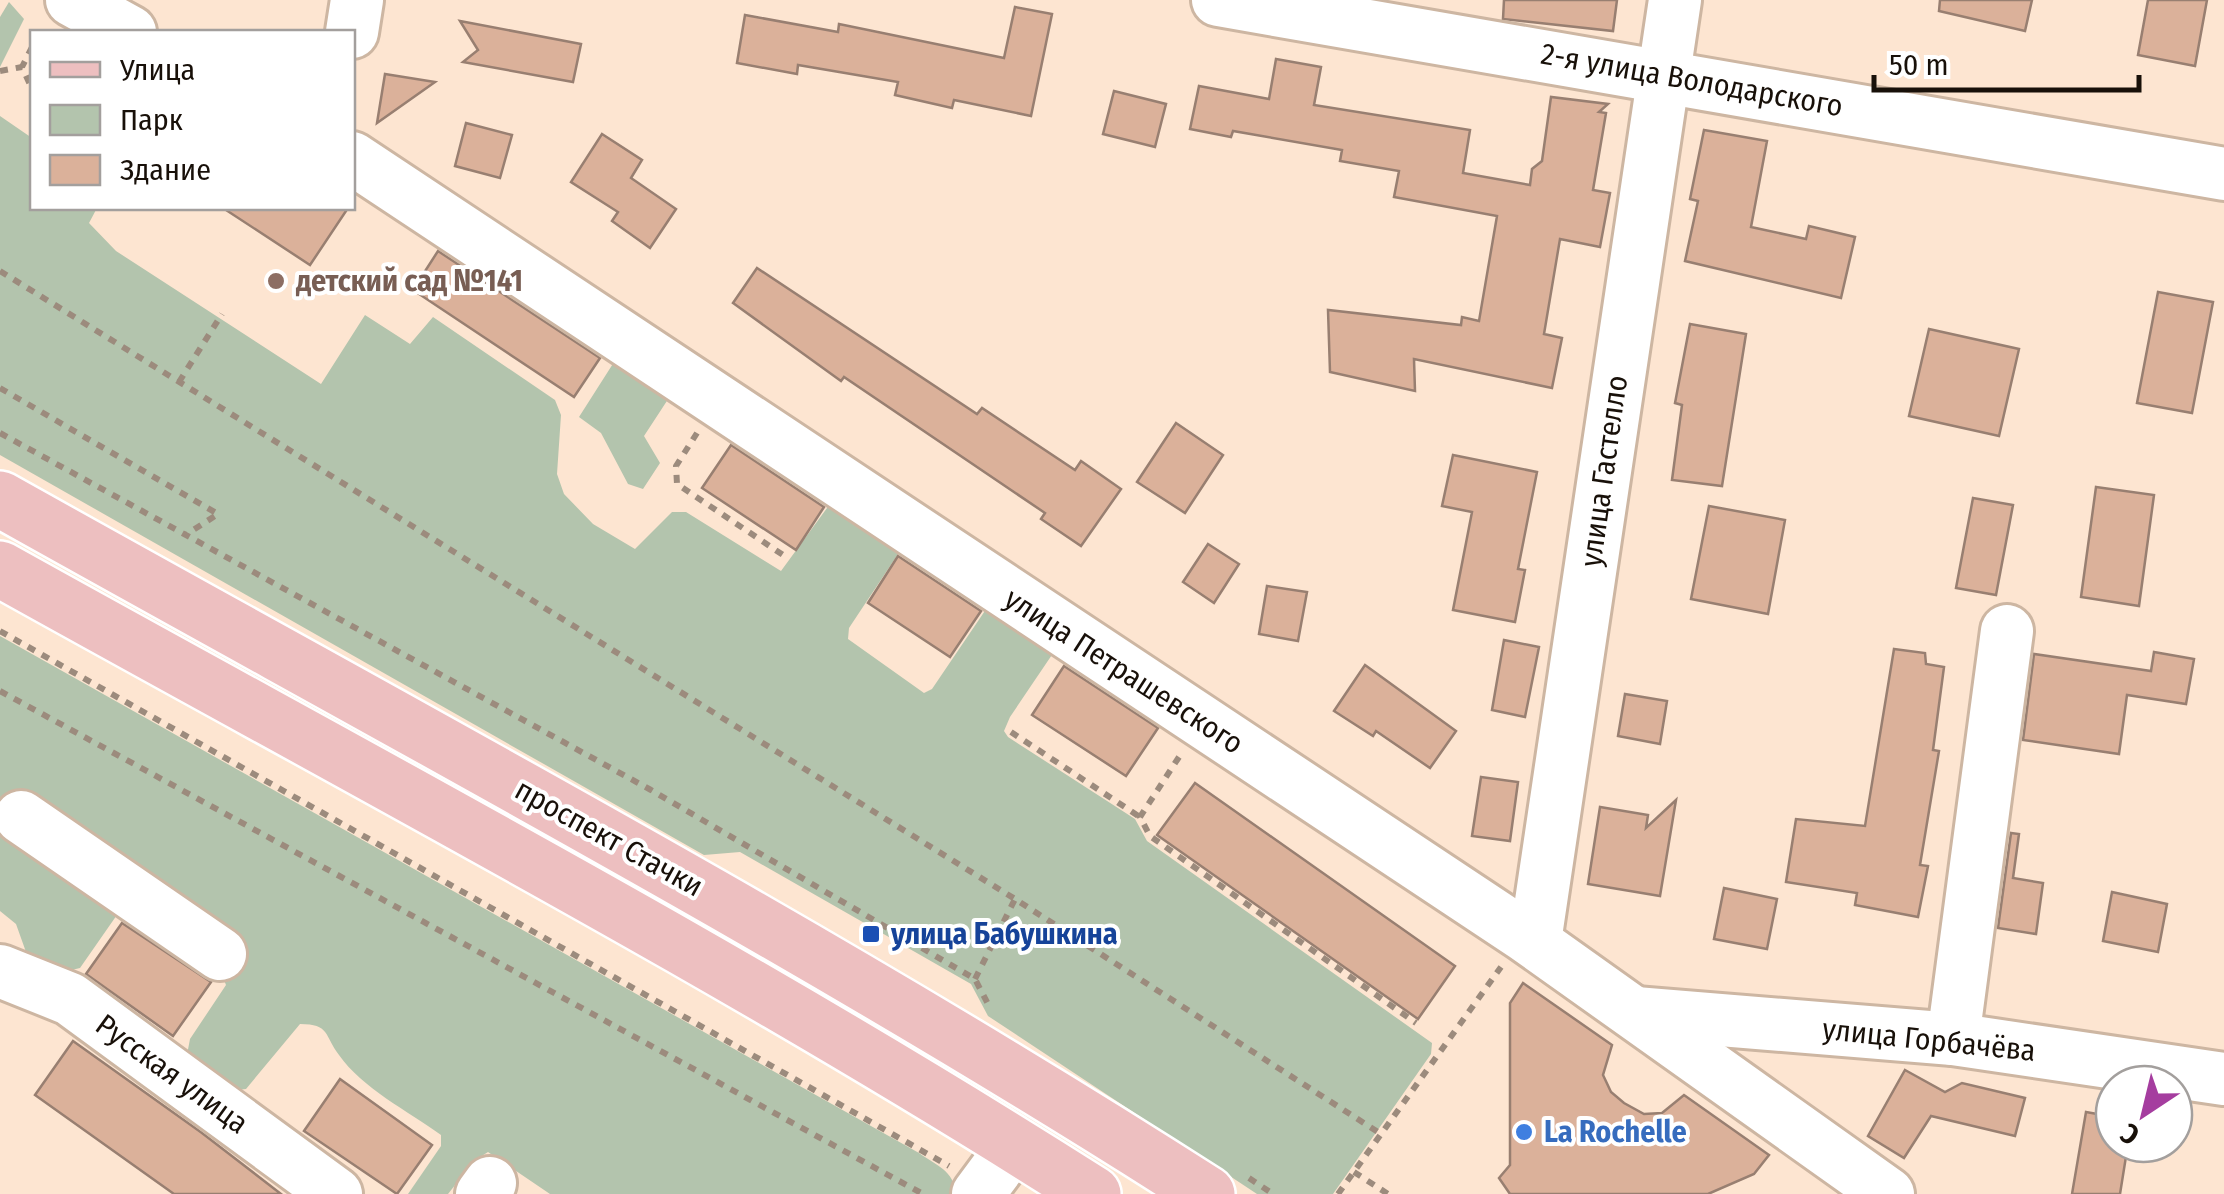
<svg xmlns="http://www.w3.org/2000/svg" width="2224" height="1194" viewBox="0 0 2224 1194" font-family="'Fira Sans Condensed',sans-serif">
<rect width="100%" height="100%" fill="#fde5d1"/>
<g fill="#b3c4ad">
<polygon points="9,2 24,19 0,67 0,17"/>
<polygon points="0,116 32,138 32,208 97,208 89,223 116,251 321,384 365,315 410,344 433,317 555,400 561,415 557,474 564,494 593,524 635,549 672,512 686,512 781,571 838,493 908,539 849,628 848,639 924,693 932,689 995,596 1062,640 1010,717 1004,731 1008,737 1135,819 1147,841 1432,1043 1431,1054 1333,1194 1257,1194 988,1016 971,984 740,852 704,855 0,455"/>
<polygon points="623,348 678,384 644,436 660,463 643,489 628,484 601,433 579,417"/>
<path d="M0 636 919 1153C936 1165 956 1172 955 1194H550L488 1152 474 1161 448 1194H408L441 1146V1135C408 1111 362 1088 339 1055 324 1035 330 1024 300 1024L246 1089 228 1091 186 1060 190 1039 226 985 221 972 119 912 80 968 59 973 26 952 16 924 0 911Z"/>
</g>
<g fill="#dbb19a" stroke="#987f71" stroke-width="2.5">
<polygon points="1504,0 1617,0 1613,31 1503,19"/>
<polygon points="1940,0 2032,0 2025,31 1939,11"/>
<polygon points="2148,0 2207,0 2195,66 2138,55"/>
<polygon points="1015,7 1052,14 1031,116 954,100 952,108 895,95 898,82 798,65 797,74 737,63 745,15 838,32 839,24 1004,58"/>
<polygon points="460,21 581,44 573,82 463,62 478,50"/>
<polygon points="1276,59 1321,67 1314,105 1470,130 1463,173 1530,185 1532,169 1542,161 1551,97 1608,104 1599,112 1606,113 1593,190 1610,193 1600,247 1560,239 1544,334 1562,338 1552,388 1414,359 1415,391 1330,372 1328,310 1461,325 1462,317 1479,321 1497,216 1394,197 1399,171 1340,161 1342,150 1233,131 1231,137 1190,129 1199,86 1269,99"/>
<polygon points="385,74 435,82 377,123"/>
<polygon points="1114,91 1166,104 1155,147 1103,134"/>
<polygon points="466,123 512,135 500,178 455,166"/>
<polygon points="1704,130 1767,141 1751,227 1806,239 1809,226 1855,237 1841,298 1685,261 1698,201 1690,199"/>
<polygon points="602,134 642,160 631,178 676,209 650,248 612,221 618,212 571,182"/>
<polygon points="223,208 348,208 310,265"/>
<polygon points="438,251 600,358 574,397 413,290"/>
<polygon points="757,268 977,414 982,408 1075,470 1081,461 1121,489 1081,546 1041,519 1045,513 844,377 841,381 733,303"/>
<polygon points="2158,292 2213,302 2192,413 2137,403"/>
<polygon points="1690,324 1746,334 1722,486 1672,480 1682,405 1675,403"/>
<polygon points="1929,329 2019,349 1999,436 1909,416"/>
<polygon points="1176,423 1223,455 1185,513 1137,482"/>
<polygon points="731,445 824,507 796,550 702,488"/>
<polygon points="1453,455 1537,472 1518,569 1525,570 1515,622 1453,610 1472,512 1442,506"/>
<polygon points="2096,487 2154,495 2139,606 2081,597"/>
<polygon points="1973,498 2013,505 1996,595 1956,588"/>
<polygon points="1709,506 1785,520 1768,614 1691,599"/>
<polygon points="1208,544 1239,564 1214,603 1183,582"/>
<polygon points="898,556 981,611 950,657 868,603"/>
<polygon points="1267,586 1307,592 1298,641 1259,634"/>
<polygon points="1504,640 1539,647 1525,717 1492,710"/>
<polygon points="1894,649 1925,653 1926,664 1944,667 1933,750 1939,751 1920,865 1928,866 1918,917 1855,905 1857,893 1786,882 1796,819 1865,826"/>
<polygon points="2154,652 2194,659 2186,704 2127,695 2119,754 2023,740 2034,654 2151,671"/>
<polygon points="1365,665 1456,731 1430,768 1376,731 1373,736 1334,711"/>
<polygon points="1064,666 1158,728 1126,776 1032,715"/>
<polygon points="1625,694 1667,701 1660,744 1618,736"/>
<polygon points="1481,777 1518,782 1510,841 1472,836"/>
<polygon points="1195,783 1455,966 1418,1019 1157,835"/>
<polygon points="1676,800 1660,896 1588,884 1600,807 1648,815 1646,828"/>
<polygon points="2011,833 2019,834 2013,878 2043,883 2036,934 1998,928"/>
<polygon points="1724,888 1777,899 1767,949 1714,939"/>
<polygon points="2112,892 2167,904 2158,952 2103,941"/>
<polygon points="122,923 211,982 173,1036 86,974"/>
<polygon points="1523,983 1612,1045 1603,1075 1611,1092 1624,1103 1644,1114 1662,1113 1684,1095 1769,1155 1754,1174 1708,1194 1510,1194 1499,1178 1510,1165 1510,1003"/>
<polygon points="73,1041 202,1133 281,1194 174,1194 35,1095"/>
<polygon points="1905,1070 1945,1092 1962,1083 2025,1098 2015,1136 1931,1116 1904,1158 1868,1136"/>
<polygon points="340,1079 432,1145 397,1194 304,1131"/>
<polygon points="2086,1112 2114,1117 2114,1144 2128,1144 2120,1194 2072,1194"/>
</g>
<g fill="none" stroke-linecap="round" stroke-linejoin="round">
<defs>
<g id="minor">
<polyline points="72,0 130,32"/>
<polyline points="1218,0 2224,174"/>
<polyline points="352,32 357,0"/>
<polyline points="352,158 1524,935 1888,1194"/>
<polyline points="21,817 220,954"/>
<polyline points="1535,942 1675,0"/>
<polyline points="0,971 70,999 336,1194"/>
<polyline points="1635,1013 1953,1039 2224,1079"/>
<polyline points="1953,1039 2007,631"/>
<polyline points="482,1194 490,1183"/>
<polyline points="978,1194 1015,1144"/>
</g>
<g id="major">
<path d="M0 499C405 726 816 943 1207 1194"/>
<path d="M0 569C366 773 739 968 1093 1194"/>
</g>
</defs>
<use href="#minor" stroke="#cdb6a2" stroke-width="58"/>
<use href="#major" stroke="#fff" stroke-width="60"/>
<g stroke="#9c8b7d" stroke-width="6" stroke-dasharray="8 8" stroke-linecap="butt">
<polyline points="32,47 22,67 32,89"/>
<polyline points="0,71 22,67"/>
<polyline points="0,271 1015,899 1381,1134"/>
<polyline points="179,382 222,314"/>
<polyline points="0,388 218,514 187,534"/>
<polyline points="0,433 651,790 975,979 989,1006"/>
<polyline points="697,433 676,466 677,484 789,559"/>
<polyline points="0,631 949,1166"/>
<polyline points="0,691 923,1194"/>
<polyline points="1011,732 1140,817"/>
<polyline points="1179,757 1140,817 1150,836 1416,1023"/>
<polyline points="975,979 1015,899"/>
<polyline points="1354,1172 1388,1194"/>
<polyline points="1249,1178 1273,1194"/>
<polyline points="1338,1194 1501,967"/>
</g>
<use href="#minor" stroke="#fff" stroke-width="52"/>
<use href="#major" stroke="#edbfc0" stroke-width="55"/>
</g>
<circle fill="#8d6e63" stroke="#fff" stroke-width="4" cx="276" cy="281" r="10"/>
<rect fill="#1a4fb4" stroke="#fff" stroke-width="4" x="861" y="924" width="20" height="20" rx="5"/>
<circle fill="#3f7fe0" stroke="#fff" stroke-width="4" cx="1524" cy="1132" r="10"/>
<g text-anchor="middle" dominant-baseline="central" stroke-width="8" stroke-linejoin="round" paint-order="stroke">
<g font-size="30" fill="#181009" stroke="#fff">
<text transform="translate(1692 80) rotate(10)">2-я улица Володарского</text>
<text transform="translate(1604 471) rotate(-82)">улица Гастелло</text>
<text transform="translate(1124 671) rotate(33)">улица Петрашевского</text>
<text transform="translate(609 838) rotate(29)">проспект Стачки</text>
<text transform="translate(1929 1040) rotate(6)">улица Горбачёва</text>
<text transform="translate(172 1074) rotate(36)">Русская улица</text>
</g>
<g font-size="30" font-weight="bold" fill="#785e54" stroke="#fff" text-anchor="start">
<text x="296" y="281">детский сад №141</text>
</g>
<g font-size="30" font-weight="bold" fill="#164399" stroke="#fff" text-anchor="start">
<text x="891" y="934">улица Бабушкина</text>
</g>
<g font-size="30" font-weight="bold" fill="#366cbe" stroke="#fff" text-anchor="start">
<text x="1544" y="1132">La Rochelle</text>
</g>
</g>
<rect x="30" y="30" width="325" height="180" fill="#ffffff" stroke="#a39f9d" stroke-width="2.5"/>
<rect x="50" y="62" width="50" height="15" fill="#edbfc0" stroke="#a39f9d" stroke-width="2.5"/>
<text x="120" y="80" font-size="30" fill="#181009">Улица</text>
<rect x="50" y="105" width="50" height="30" fill="#b3c4ad" stroke="#a39f9d" stroke-width="2.5"/>
<text x="120" y="130" font-size="30" fill="#181009">Парк</text>
<rect x="50" y="155" width="50" height="30" fill="#dbb19a" stroke="#a39f9d" stroke-width="2.5"/>
<text x="120" y="180" font-size="30" fill="#181009">Здание</text>
<g transform="translate(2144 1114) rotate(215)"><circle r="48" fill="#ffffff" stroke="#a39f9d" stroke-width="2.5"/>
<path d="M0-8L18 38L0 25L-18 38Z" fill="#a53d9f"/>
<text y="-15" font-size="28" font-weight="bold" text-anchor="middle" fill="#181009">С</text>
</g>
<path d="M1874 75v15h265v-15" fill="none" stroke="#181009" stroke-width="5"/>
<text x="1889" y="75" font-size="30" fill="#181009" stroke="#ffffff" stroke-width="8" paint-order="stroke">50 m</text>
</svg>
